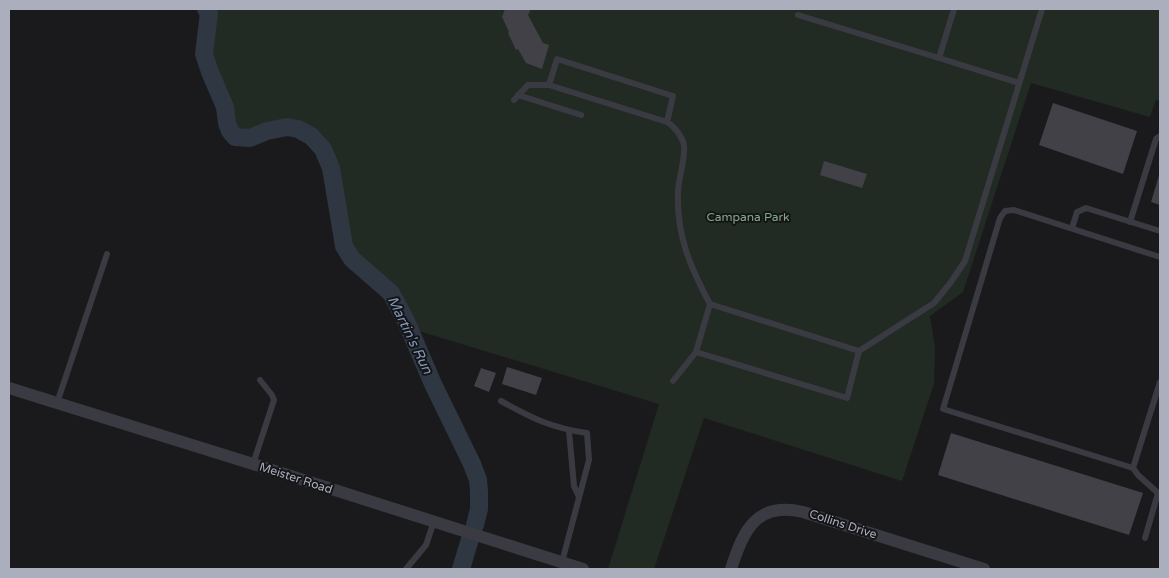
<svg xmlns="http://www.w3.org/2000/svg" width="1169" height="578" viewBox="0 0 1169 578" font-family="'Varela Round',sans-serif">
<rect width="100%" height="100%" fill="#1a1a1c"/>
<path fill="#212b23" d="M206 9H1160V101L1156 100 1150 117 1031 83 963 292 930 316 935 348 934 384 902 481 704 418 654 569H608L659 404 409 328C404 316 398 300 389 291 375 277 351 266 344 246 334 218 340 174 323 149 310 130 288 124 267 131 256 134 249 140 238 137 225 134 228 117 225 108 221 89 207 74 204 55 202 44 208 25 209 13Z"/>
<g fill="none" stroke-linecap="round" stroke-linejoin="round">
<g stroke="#2e3742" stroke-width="18">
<polyline points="206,9 209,13 204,54 210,72 225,107 227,123 230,131 235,137 250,138 267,131 287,127 298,129 311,136 323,149 331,168 344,246 352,259 391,293 406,321 433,384 472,464 478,480 479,491 479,509 475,525"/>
<polyline points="461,569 470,539"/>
</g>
</g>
<g fill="#414147">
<polygon points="505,9 531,9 528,15 543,43 549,45 542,69 526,63 518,49 516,50 508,33 509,32 502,17"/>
<polygon points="1053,103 1137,131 1123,174 1039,145"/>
<polygon points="824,161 867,174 862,188 820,175"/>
<polygon points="1160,172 1160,205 1151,202"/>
<polygon points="507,367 542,378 536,395 502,384"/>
<polygon points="481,368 496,373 489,392 474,386"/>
<polygon points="951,433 1143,493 1129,535 938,475"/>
</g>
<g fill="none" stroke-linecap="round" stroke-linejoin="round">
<g stroke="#3a3b42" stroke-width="6">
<polyline points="954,9 939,58 1019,83"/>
<polyline points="798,15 939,58"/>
<polyline points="518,95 581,115"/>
<polyline points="514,100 528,85 549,85"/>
<path d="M667 122 549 85 557 59 673 96 667 122C674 126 683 137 684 146 685 161 679 176 678 191 676 234 690 267 710 304"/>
<polyline points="1130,222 1156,139 1160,136"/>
<polyline points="1072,228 1077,212 1086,208 1160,231"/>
<polyline points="1160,257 1014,210 1005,211 1000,218 943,409 1133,468 1160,382"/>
<polyline points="696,352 710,304 859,351"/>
<polyline points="673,381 696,352 847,398 859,351 934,303 951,282 965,261 1042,9"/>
<path d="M501 401C532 418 551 428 587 433L589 460 562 562"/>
<polyline points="57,403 107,254"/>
<polyline points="569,431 574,486 579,497"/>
<polyline points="253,464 274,400 272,395 260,380"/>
<polyline points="1133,468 1138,475 1158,493 1145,538"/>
<polyline points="406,569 426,545 434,521"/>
</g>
<g stroke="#3a3b42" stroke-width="12">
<polyline points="9,388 253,464 583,569"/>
<path d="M731 569C743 531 756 501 803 512L984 569"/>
</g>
</g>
<g text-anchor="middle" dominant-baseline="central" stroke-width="4" stroke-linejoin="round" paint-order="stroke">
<g font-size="12" fill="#81a987" stroke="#151517">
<text x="748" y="217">Campana Park</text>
</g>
<g font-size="12" fill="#abafbd" stroke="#151517">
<text transform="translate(296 478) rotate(18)">Meister Road</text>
<text transform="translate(843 524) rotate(18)">Collins Drive</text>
</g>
<g font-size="14" font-style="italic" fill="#8099ba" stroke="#151517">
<text transform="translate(410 335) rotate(64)">Martin's Run</text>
</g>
</g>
<rect width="1169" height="578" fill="none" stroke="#abafbd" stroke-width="20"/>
</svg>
